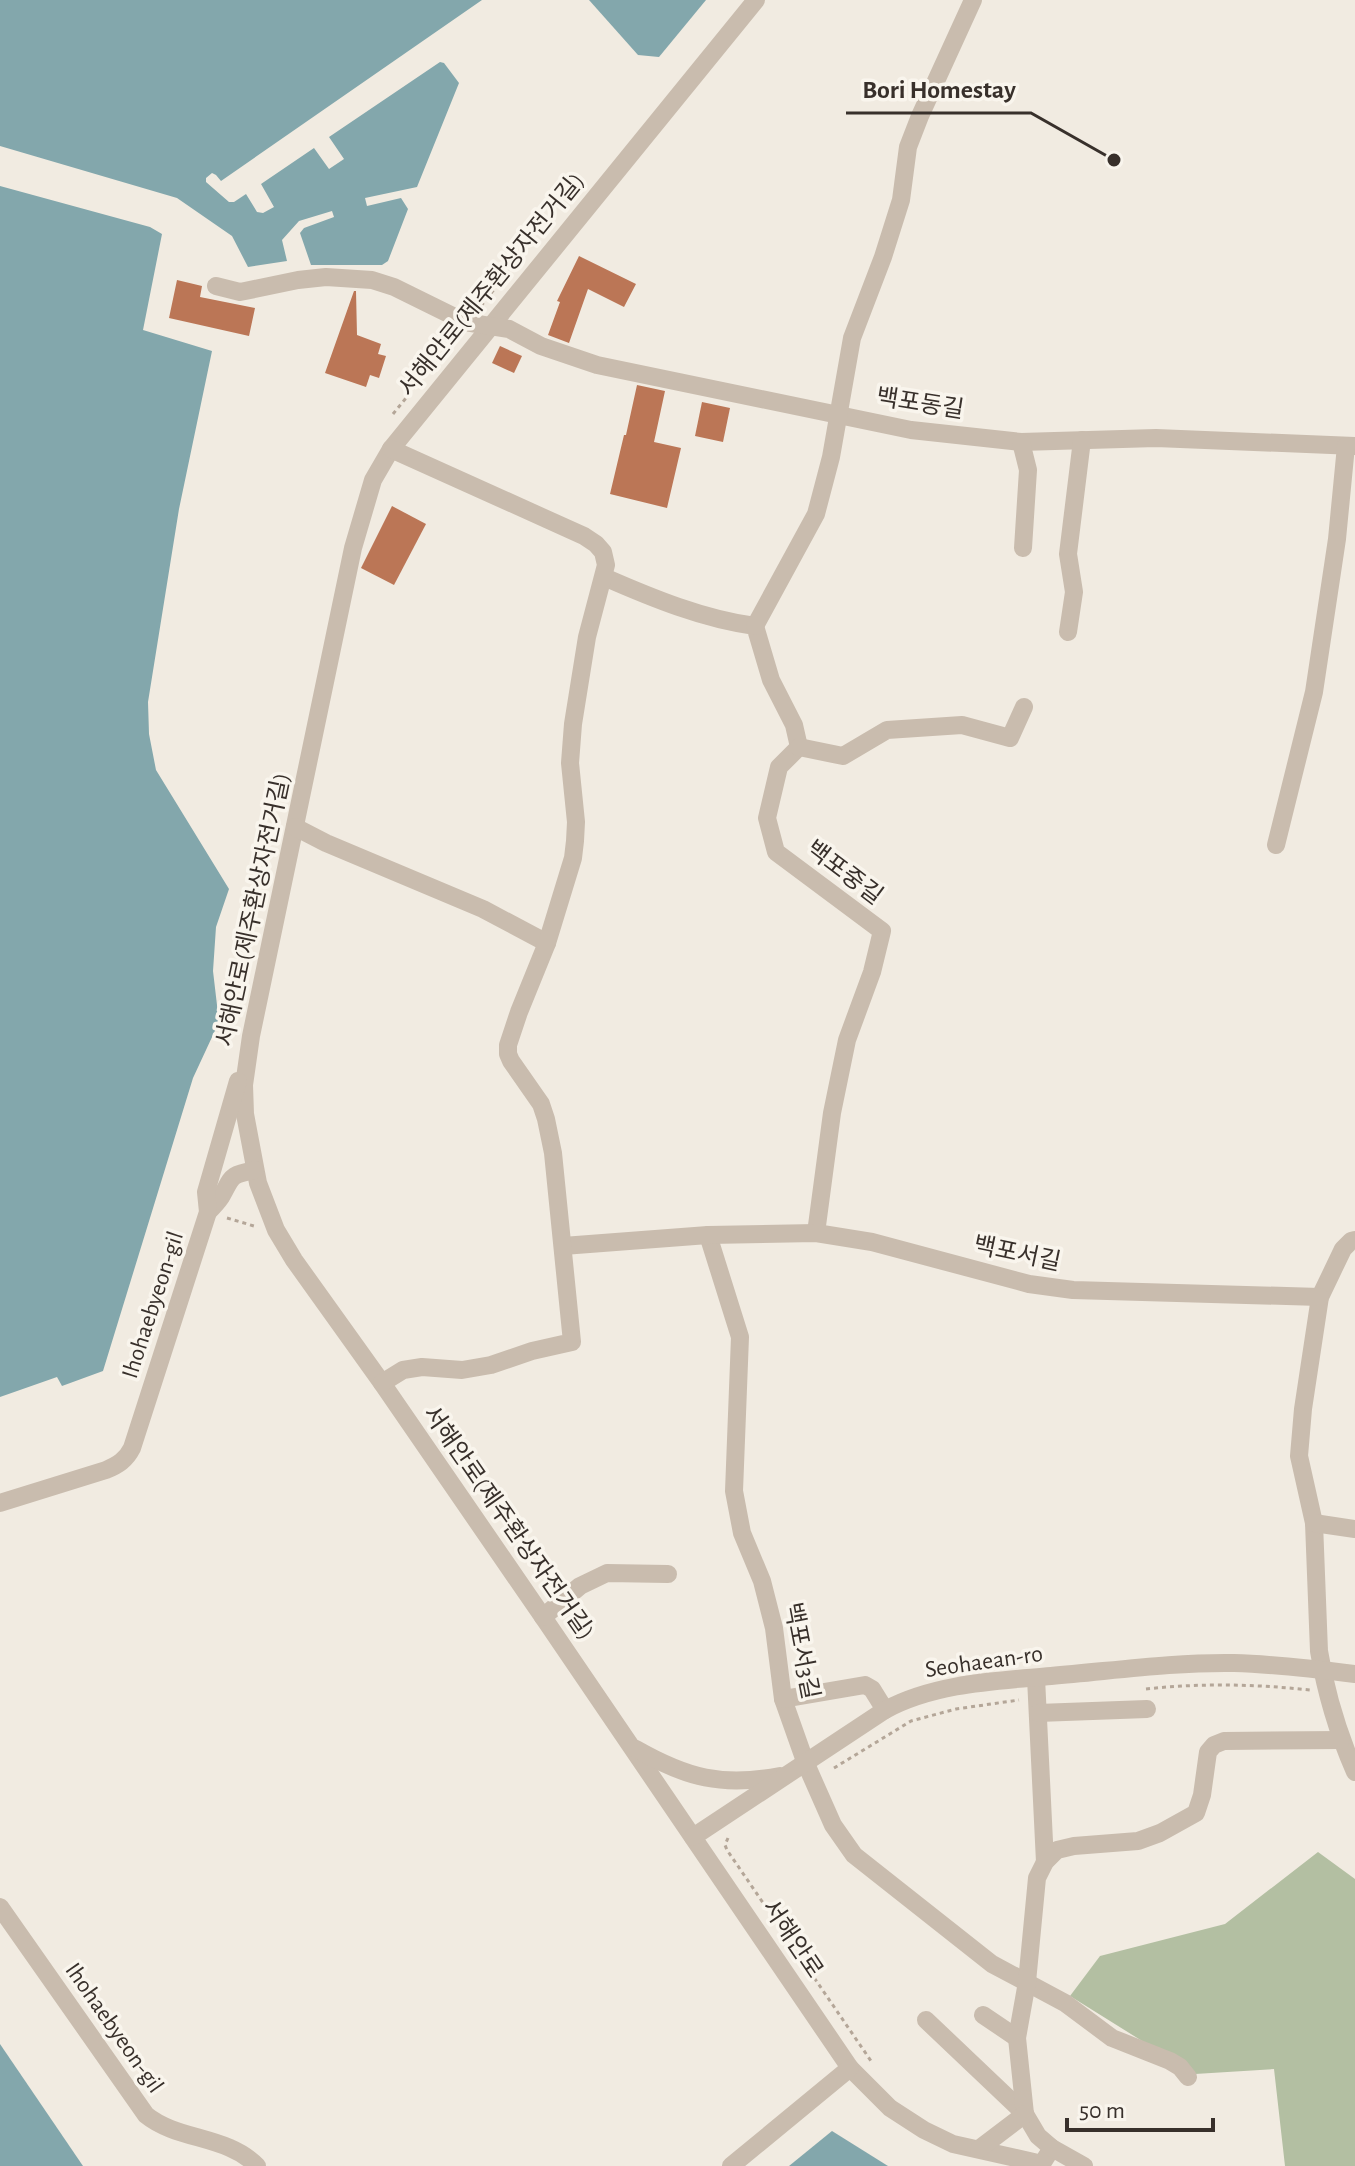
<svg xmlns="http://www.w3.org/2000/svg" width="1355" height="2166" viewBox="0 0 1355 2166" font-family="'Alegreya Sans','Noto Sans KR',sans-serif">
<rect width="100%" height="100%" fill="#f1ebe1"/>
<polygon fill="#b3bfa2" points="1318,1852 1355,1879 1355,2166 1285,2166 1274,2069 1195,2074 1070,1996 1100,1956 1225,1924"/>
<g fill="#83a7ac">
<polygon points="0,0 482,0 221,181 216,175 212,173 206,178 206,182 229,202 234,202 246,194 257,212 263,213 274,207 261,184 314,148 329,169 344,159 329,137 440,62 444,63 459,83 417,187 365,198 367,206 401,198 408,209 388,261 382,265 311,265 300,233 304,228 334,217 332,211 299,221 282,240 287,261 248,267 232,236 177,198 0,146"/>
<polygon points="589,0 706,0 659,57 638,55"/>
<polygon points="0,186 150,227 162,234 143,330 212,351 179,509 148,702 149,734 156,770 229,889 216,927 213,971 219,1022 193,1078 103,1371 62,1386 57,1377 0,1397"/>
<polygon points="0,2044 83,2166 0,2166"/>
<polygon points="832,2131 888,2166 789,2166"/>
</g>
<g fill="#bb7656">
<polygon points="579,256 636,284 624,307 588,289 569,343 548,335 560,302 557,301"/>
<polygon points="177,280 202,286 200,297 255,308 249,336 169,318"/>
<polygon points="354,291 356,291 357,335 381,344 378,354 386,356 379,378 370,375 366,387 325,373"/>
<polygon points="500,346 522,356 514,373 492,363"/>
<polygon points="637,385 665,391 654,442 681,448 667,508 610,494 624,435 626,435"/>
<polygon points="702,402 730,408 723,442 695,436"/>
<polygon points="392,506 426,524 394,585 361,568"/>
</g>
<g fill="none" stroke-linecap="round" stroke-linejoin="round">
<g stroke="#b4a698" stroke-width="3" stroke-dasharray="4 4" stroke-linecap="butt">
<polyline points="481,306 496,287"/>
<polyline points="393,414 449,345 450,337"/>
<polyline points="227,1218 254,1226"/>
<path d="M1146 1689C1201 1683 1254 1684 1310 1690"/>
<polyline points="834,1768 911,1721 956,1709 1019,1700"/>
<polyline points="728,1838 725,1845 727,1850 871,2061"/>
</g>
<g stroke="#c9bcae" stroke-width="18">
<polyline points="756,0 391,449 373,480 353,548 251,1036 244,1085 245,1114 258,1183 276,1230 294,1260 382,1383 543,1617 850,2068 890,2108 924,2130 953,2144 1038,2163 1043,2162 1052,2148"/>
<polyline points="216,286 240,292 298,280 326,277 372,280 394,287 465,322 509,329 541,346 597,365 911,430 1021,442 1156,438 1355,446"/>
<polyline points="1021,442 1028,470 1023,548"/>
<path d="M604 577C652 598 703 619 755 626L771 680 794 725 799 747 779 767 767 818 776 852 882 931 872 972 847 1040 832 1113 816 1233"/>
<polyline points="755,626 816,514 831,457 852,338 883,257 901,200 908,147 920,116 973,0"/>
<polyline points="1068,632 1074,592 1068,554 1082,440"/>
<polyline points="799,747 843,756 887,730 962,725 1010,738 1024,707"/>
<polyline points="295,827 326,843 483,909 547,943"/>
<polyline points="1276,845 1314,692 1337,539 1346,446"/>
<path d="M208 1212C212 1208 217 1203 221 1197 233 1176 229 1175 255 1170"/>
<polyline points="708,1235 740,1337 734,1491 742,1533 762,1581 774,1628 783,1699 806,1764 833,1825 854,1855 992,1964 1065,2003 1112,2038 1170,2061 1180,2067 1188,2077"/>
<path d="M1355 1240 1351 1241 1343 1249 1320 1297 1303 1409 1299 1456 1314 1523 1319 1651C1326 1694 1338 1733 1355 1772"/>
<polyline points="563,1246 708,1235 816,1233 872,1242 1029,1284 1073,1290 1320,1297"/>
<polyline points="382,1383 403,1370 422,1367 462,1370 491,1365 532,1351 572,1342 553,1153 546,1119 541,1104 511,1061 508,1054 508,1045 519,1012 547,943 573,858 575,841 576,822 570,763 573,724 587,637 606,565 603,552 596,544 584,536 391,449"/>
<path d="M0 1503 106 1470C118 1465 126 1460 132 1448L208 1212 206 1192 238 1081"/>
<polyline points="1314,1523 1355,1529"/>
<polyline points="543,1617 580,1586 607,1573 668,1574"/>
<polyline points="1036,1678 1045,1862"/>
<polyline points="783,1699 865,1685 872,1689 885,1710"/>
<polyline points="1038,1713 1147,1709"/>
<path d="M636 1749C687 1778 722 1787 780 1776"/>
<path d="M693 1837 885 1710C935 1683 996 1681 1051 1676 1112 1671 1173 1662 1234 1663 1274 1664 1315 1669 1355 1674"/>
<path d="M0 1907 146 2115C178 2141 227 2135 257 2166"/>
<polyline points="983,2015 1017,2038"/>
<polyline points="926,2020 1025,2114 1038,2136 1052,2148 1084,2166"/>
<polyline points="1025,2114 1017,2038 1027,1982 1037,1878 1045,1862 1057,1850 1074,1846 1138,1841 1160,1833 1196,1813 1202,1795 1208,1752 1214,1745 1224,1741 1341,1740"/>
<polyline points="979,2149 1025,2114"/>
<polyline points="731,2166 850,2068"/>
</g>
</g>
<g text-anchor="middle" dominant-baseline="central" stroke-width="7" stroke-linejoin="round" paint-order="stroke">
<g font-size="24" fill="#38302b" stroke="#f9f5ed">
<text transform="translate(492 285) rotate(-51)">서해안로(제주환상자전거길)</text>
<text transform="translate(920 404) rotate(9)">백포동길</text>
<text transform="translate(844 873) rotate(37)">백포중길</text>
<text transform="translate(254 910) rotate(-78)">서해안로(제주환상자전거길)</text>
<text transform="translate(1017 1254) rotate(12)">백포서길</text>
<text transform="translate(153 1305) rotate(-72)">Ihohaebyeon-gil</text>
<text transform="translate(508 1523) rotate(55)">서해안로(제주환상자전거길)</text>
<text transform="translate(801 1651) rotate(79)">백포서3길</text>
<text transform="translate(984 1662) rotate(-8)">Seohaean-ro</text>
<text transform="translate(792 1939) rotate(56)">서해안로</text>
<text transform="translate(114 2028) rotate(55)">Ihohaebyeon-gil</text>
</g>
</g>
<path fill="none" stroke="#38302b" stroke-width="3" d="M1114 160L1031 113H846"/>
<circle fill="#38302b" stroke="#f9f5ed" stroke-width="3" cx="1114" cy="160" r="8"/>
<g font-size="26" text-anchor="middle" font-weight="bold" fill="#38302b" stroke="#f9f5ed" stroke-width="7" stroke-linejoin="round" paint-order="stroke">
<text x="939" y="98">Bori Homestay</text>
</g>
<path d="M1067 2118v12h146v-12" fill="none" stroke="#38302b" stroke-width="4"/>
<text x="1079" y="2118" font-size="24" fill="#38302b" stroke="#f9f5ed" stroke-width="6" paint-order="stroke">50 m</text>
</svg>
